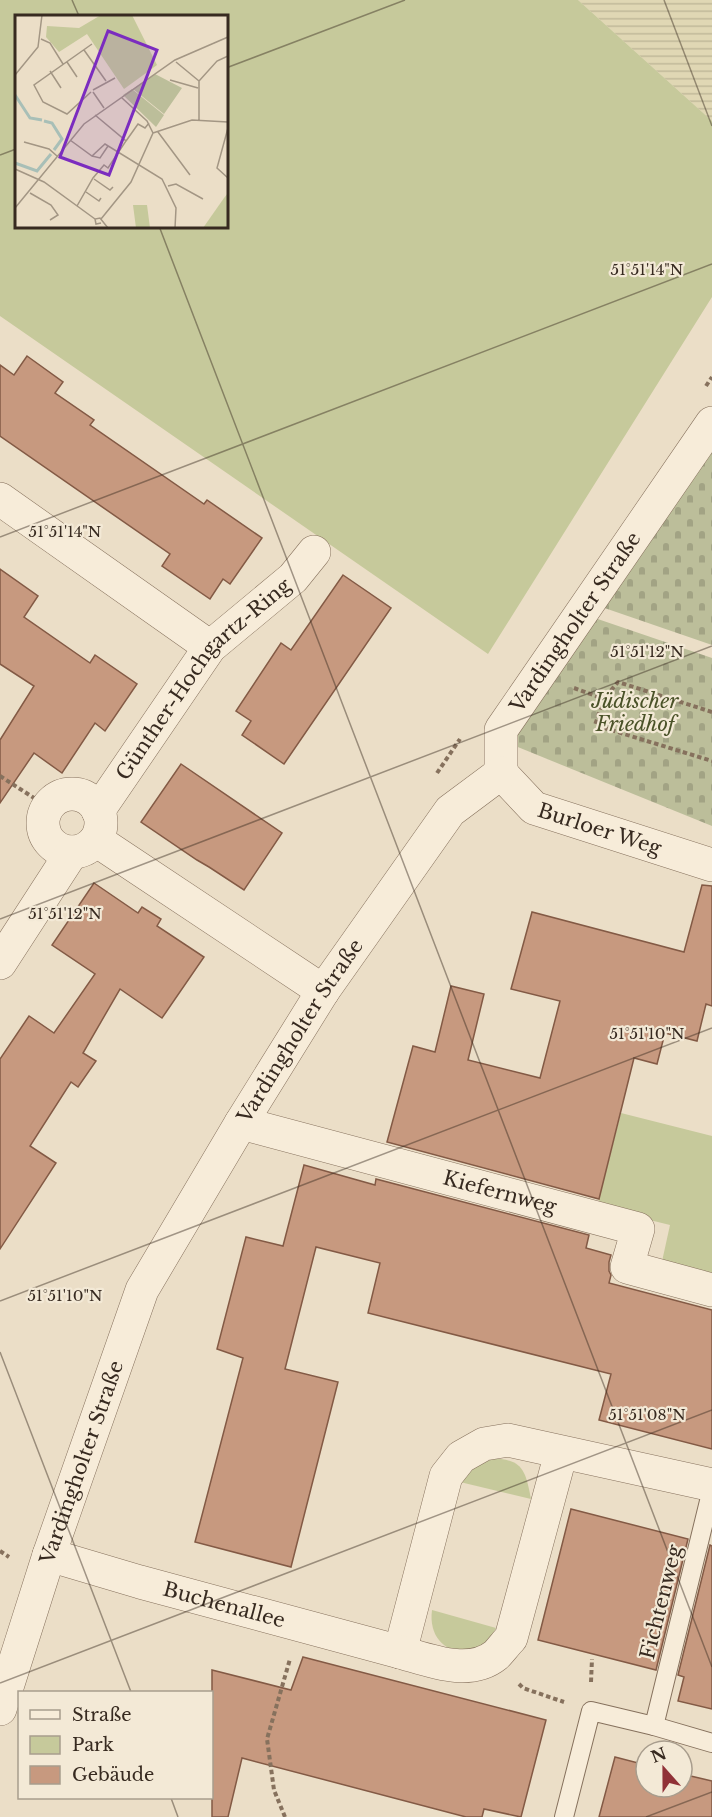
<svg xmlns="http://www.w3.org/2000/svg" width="712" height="1817" viewBox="0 0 712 1817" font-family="'Libre Baskerville',serif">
<defs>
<pattern id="farmland-rules" width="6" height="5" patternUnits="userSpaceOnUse" patternTransform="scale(1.5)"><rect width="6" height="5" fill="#e0d7b4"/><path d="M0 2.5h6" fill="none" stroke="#c1b99a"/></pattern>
<pattern id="cemetery-stones" width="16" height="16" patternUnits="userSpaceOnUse" patternTransform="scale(1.5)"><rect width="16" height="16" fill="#bcbe9a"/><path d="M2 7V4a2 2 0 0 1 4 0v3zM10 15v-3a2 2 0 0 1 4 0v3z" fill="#a2a384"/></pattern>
</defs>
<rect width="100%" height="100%" fill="#ebdec7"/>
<polygon fill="url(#farmland-rules)" points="578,0 712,0 712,121"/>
<g fill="#c6c99b" fill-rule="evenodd">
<path d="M0 0H578L712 121V297L488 654 0 316ZM16 16H226V226H16Z"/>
<polygon points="621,1113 712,1136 712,1279 661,1266 670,1225 597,1207"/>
<path d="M489 1458C523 1459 525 1469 531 1499L460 1482 471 1468Z"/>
<path d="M432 1610 496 1628C477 1668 426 1654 432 1610Z"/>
</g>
<g fill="url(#cemetery-stones)">
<polygon points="712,429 712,645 590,603"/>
<polygon points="586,615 712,658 712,826 493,737"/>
</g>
<g fill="#c7997f" stroke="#835a45" stroke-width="1.5">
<polygon points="27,356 63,382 55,393 94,420 90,425 204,504 207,500 262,538 230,584 223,579 210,599 162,566 170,554 0,436 0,365 14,375"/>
<polygon points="0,569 38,596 24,617 90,663 95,655 137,684 105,731 95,723 62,773 34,753 0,803 0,740 34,686 0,664"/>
<polygon points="343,575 391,608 284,764 242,735 251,721 236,711 281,643 291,650"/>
<polygon points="181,764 282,833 244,890 209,867 197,860 141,822"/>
<polygon points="94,883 138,913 142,907 161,919 157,926 204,957 162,1018 120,989 83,1053 96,1061 78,1087 71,1082 30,1146 56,1163 0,1249 0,1059 29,1016 54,1033 95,974 52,945"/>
<polygon points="702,885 712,886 712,1006 706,1004 697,1041 665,1033 657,1064 634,1058 599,1199 387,1142 413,1046 435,1052 451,986 484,994 468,1060 540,1078 560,1001 511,989 532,912 684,952"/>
<polygon points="304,1165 375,1185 376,1179 589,1235 586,1248 611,1255 609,1262 609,1271 611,1275 609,1283 712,1310 712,1449 599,1420 611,1374 368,1313 380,1263 316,1247 285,1369 338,1382 291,1567 195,1542 243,1358 217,1349 246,1237 283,1246"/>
<polygon points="571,1509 688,1539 656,1670 538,1640"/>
<polygon points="710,1545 712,1546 712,1709 678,1701 684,1677 678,1675"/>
<polygon points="303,1657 546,1720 521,1817 484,1809 482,1817 466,1817 242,1758 228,1817 212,1817 212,1670 291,1690"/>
<polygon points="615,1757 646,1765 646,1787 682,1787 682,1774 712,1781 712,1817 599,1817"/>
</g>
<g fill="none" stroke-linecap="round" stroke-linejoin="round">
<defs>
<g id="lane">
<polyline points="654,1726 712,1743"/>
<polyline points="564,1817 591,1711 654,1726 712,1489"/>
</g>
<g id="street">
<polyline points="0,499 210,647"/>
<path id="s1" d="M501 773V730L712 423"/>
<path id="s2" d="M501 773 534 808 712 865"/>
<circle cx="72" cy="823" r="29"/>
<path id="s3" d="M98 811 210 647 293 578 314 552"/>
<polyline points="96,840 323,991"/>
<polyline points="0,963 72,852"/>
<path id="s4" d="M241 1123 638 1229 627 1267 712 1290"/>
<path id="s5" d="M49 1555 140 1582 400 1652 446 1476 461 1457 484 1444 508 1440 712 1485"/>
<path d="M400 1652C429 1660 469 1677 496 1655 501 1650 506 1643 511 1638L561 1453"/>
<path id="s6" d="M0 1709 49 1555 142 1290 241 1123 323 991 450 811 501 773"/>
</g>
</defs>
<use href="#lane" stroke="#86715d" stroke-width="20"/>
<use href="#street" stroke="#86715d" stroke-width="34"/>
<g stroke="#86715d" stroke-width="4" stroke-dasharray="4.5 3" stroke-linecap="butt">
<polyline points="706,386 712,377"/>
<polyline points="574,688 604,699"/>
<polyline points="712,712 618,682 604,699 595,725 712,761"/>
<polyline points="437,773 460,739"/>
<polyline points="0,776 48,807"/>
<polyline points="0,1551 9,1557"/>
<polyline points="591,1682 592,1659"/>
<polyline points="519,1684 523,1688 564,1702"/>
<polyline points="285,1817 274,1790 267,1739 290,1659"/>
</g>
<use href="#lane" stroke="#f7ecd9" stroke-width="18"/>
<use href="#street" stroke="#f7ecd9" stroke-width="33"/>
</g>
<path fill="none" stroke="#372a20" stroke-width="1.5" stroke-opacity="0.45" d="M72 0 79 16M664 0 712 126M226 68 405 0M0 155 16 149M159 226 712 1667M0 537 712 264M0 919 712 646M0 1301 712 1028M0 1352 131 1692M0 1683 712 1410M171 1798 178 1817M646 1817 712 1792"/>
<g text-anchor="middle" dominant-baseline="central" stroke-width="4.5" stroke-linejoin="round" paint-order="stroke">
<g font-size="20" fill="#372a20" stroke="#f3e9d6">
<text stroke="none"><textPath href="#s1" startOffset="174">Vardingholter Straße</textPath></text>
<text stroke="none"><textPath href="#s3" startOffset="170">Günther-Hochgartz-Ring</textPath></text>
<text stroke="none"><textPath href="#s2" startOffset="117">Burloer Weg</textPath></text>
<text stroke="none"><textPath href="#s6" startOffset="746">Vardingholter Straße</textPath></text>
<text stroke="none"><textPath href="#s4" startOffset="268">Kiefernweg</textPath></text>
<text stroke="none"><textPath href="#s6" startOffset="260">Vardingholter Straße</textPath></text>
<text transform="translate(661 1602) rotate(-76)">Fichtenweg</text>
<text stroke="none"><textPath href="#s5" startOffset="182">Buchenallee</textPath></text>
</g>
<g font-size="20" font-style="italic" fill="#4a5228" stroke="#f3e9d6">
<text x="635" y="701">Jüdischer<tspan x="635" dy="23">Friedhof</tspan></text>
</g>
</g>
<g transform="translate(15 15)">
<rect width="213" height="213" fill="#ebdec7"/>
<path d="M86 0H117L142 50 109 74 72 19 44 37 31 22 32 11 64 13ZM118 190H132L135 213H121Z" fill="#c6c99b"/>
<path d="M140 59 167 73 149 99 118 74ZM117 74 149 100 141 112 108 80Z" fill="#bcbe9a"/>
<path d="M213 178V213H188L209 183Z" fill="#c6c99b"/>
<path fill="none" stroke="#a8bfb7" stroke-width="3" d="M0 80 15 103 27 105M29 106 37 108 47 124 39 135M0 148 22 156 36 139"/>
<path fill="none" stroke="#a39684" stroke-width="1.5" d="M26 24 35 28 48 49M69 35 91 66M52 47 62 62M161 47 184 66M35 56 46 73M0 60 23 32 27 0M155 65 183 73M78 75 100 63M76 77 52 99 28 87 19 70 77 29M78 77 89 93M184 105V66L202 46 213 41M213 113 202 153 213 163M143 117 175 160M138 118 177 105 213 107M55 125 77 141 90 129 147 164 161 193 160 213M111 126 123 109 130 113 134 108M9 127 34 134 42 141M77 141 85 143 93 131M0 154 29 167 80 204M79 164 95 175 98 172M153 171 161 169 188 184M71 177 84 186 86 183M15 178 36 190 43 200 35 205M62 191 78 163 89 150 93 153 111 126 80 100M0 193 69 109 160 45 213 22M86 204 116 167 138 118 132 106 107 83M86 208 81 209 80 204 85 203 93 213"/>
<path fill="#7b2cbf" fill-opacity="0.15" stroke="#7b2cbf" stroke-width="3" d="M93 16 142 35 94 160 45 142Z"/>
<rect width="213" height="213" fill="none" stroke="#372a20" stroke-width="3"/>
</g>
<g font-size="15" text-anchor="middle" fill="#372a20" stroke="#f3e9d6" stroke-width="4.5" stroke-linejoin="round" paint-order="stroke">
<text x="647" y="275">51°51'14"N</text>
<text x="65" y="537">51°51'14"N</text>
<text x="647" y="657">51°51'12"N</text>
<text x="65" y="919">51°51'12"N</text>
<text x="647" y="1039">51°51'10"N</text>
<text x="65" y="1301">51°51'10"N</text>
<text x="647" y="1420">51°51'08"N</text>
</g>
<rect x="18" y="1691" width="195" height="108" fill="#f3e9d6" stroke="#a89d8d" stroke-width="1.5"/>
<rect x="30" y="1710" width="30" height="9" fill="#f7ecd9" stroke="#a89d8d" stroke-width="1.5"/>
<text x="72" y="1721" font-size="18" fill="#372a20">Straße</text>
<rect x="30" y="1736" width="30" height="18" fill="#c6c99b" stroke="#a89d8d" stroke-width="1.5"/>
<text x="72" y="1751" font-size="18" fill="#372a20">Park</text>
<rect x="30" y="1766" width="30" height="18" fill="#c7997f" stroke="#a89d8d" stroke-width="1.5"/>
<text x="72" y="1781" font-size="18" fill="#372a20">Gebäude</text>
<g transform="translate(664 1769) rotate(339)"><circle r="28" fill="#f3e9d6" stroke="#a89d8d" stroke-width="1.5"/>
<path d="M0-4.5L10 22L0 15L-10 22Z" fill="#903137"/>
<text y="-9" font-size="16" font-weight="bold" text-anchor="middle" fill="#372a20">N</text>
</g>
</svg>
